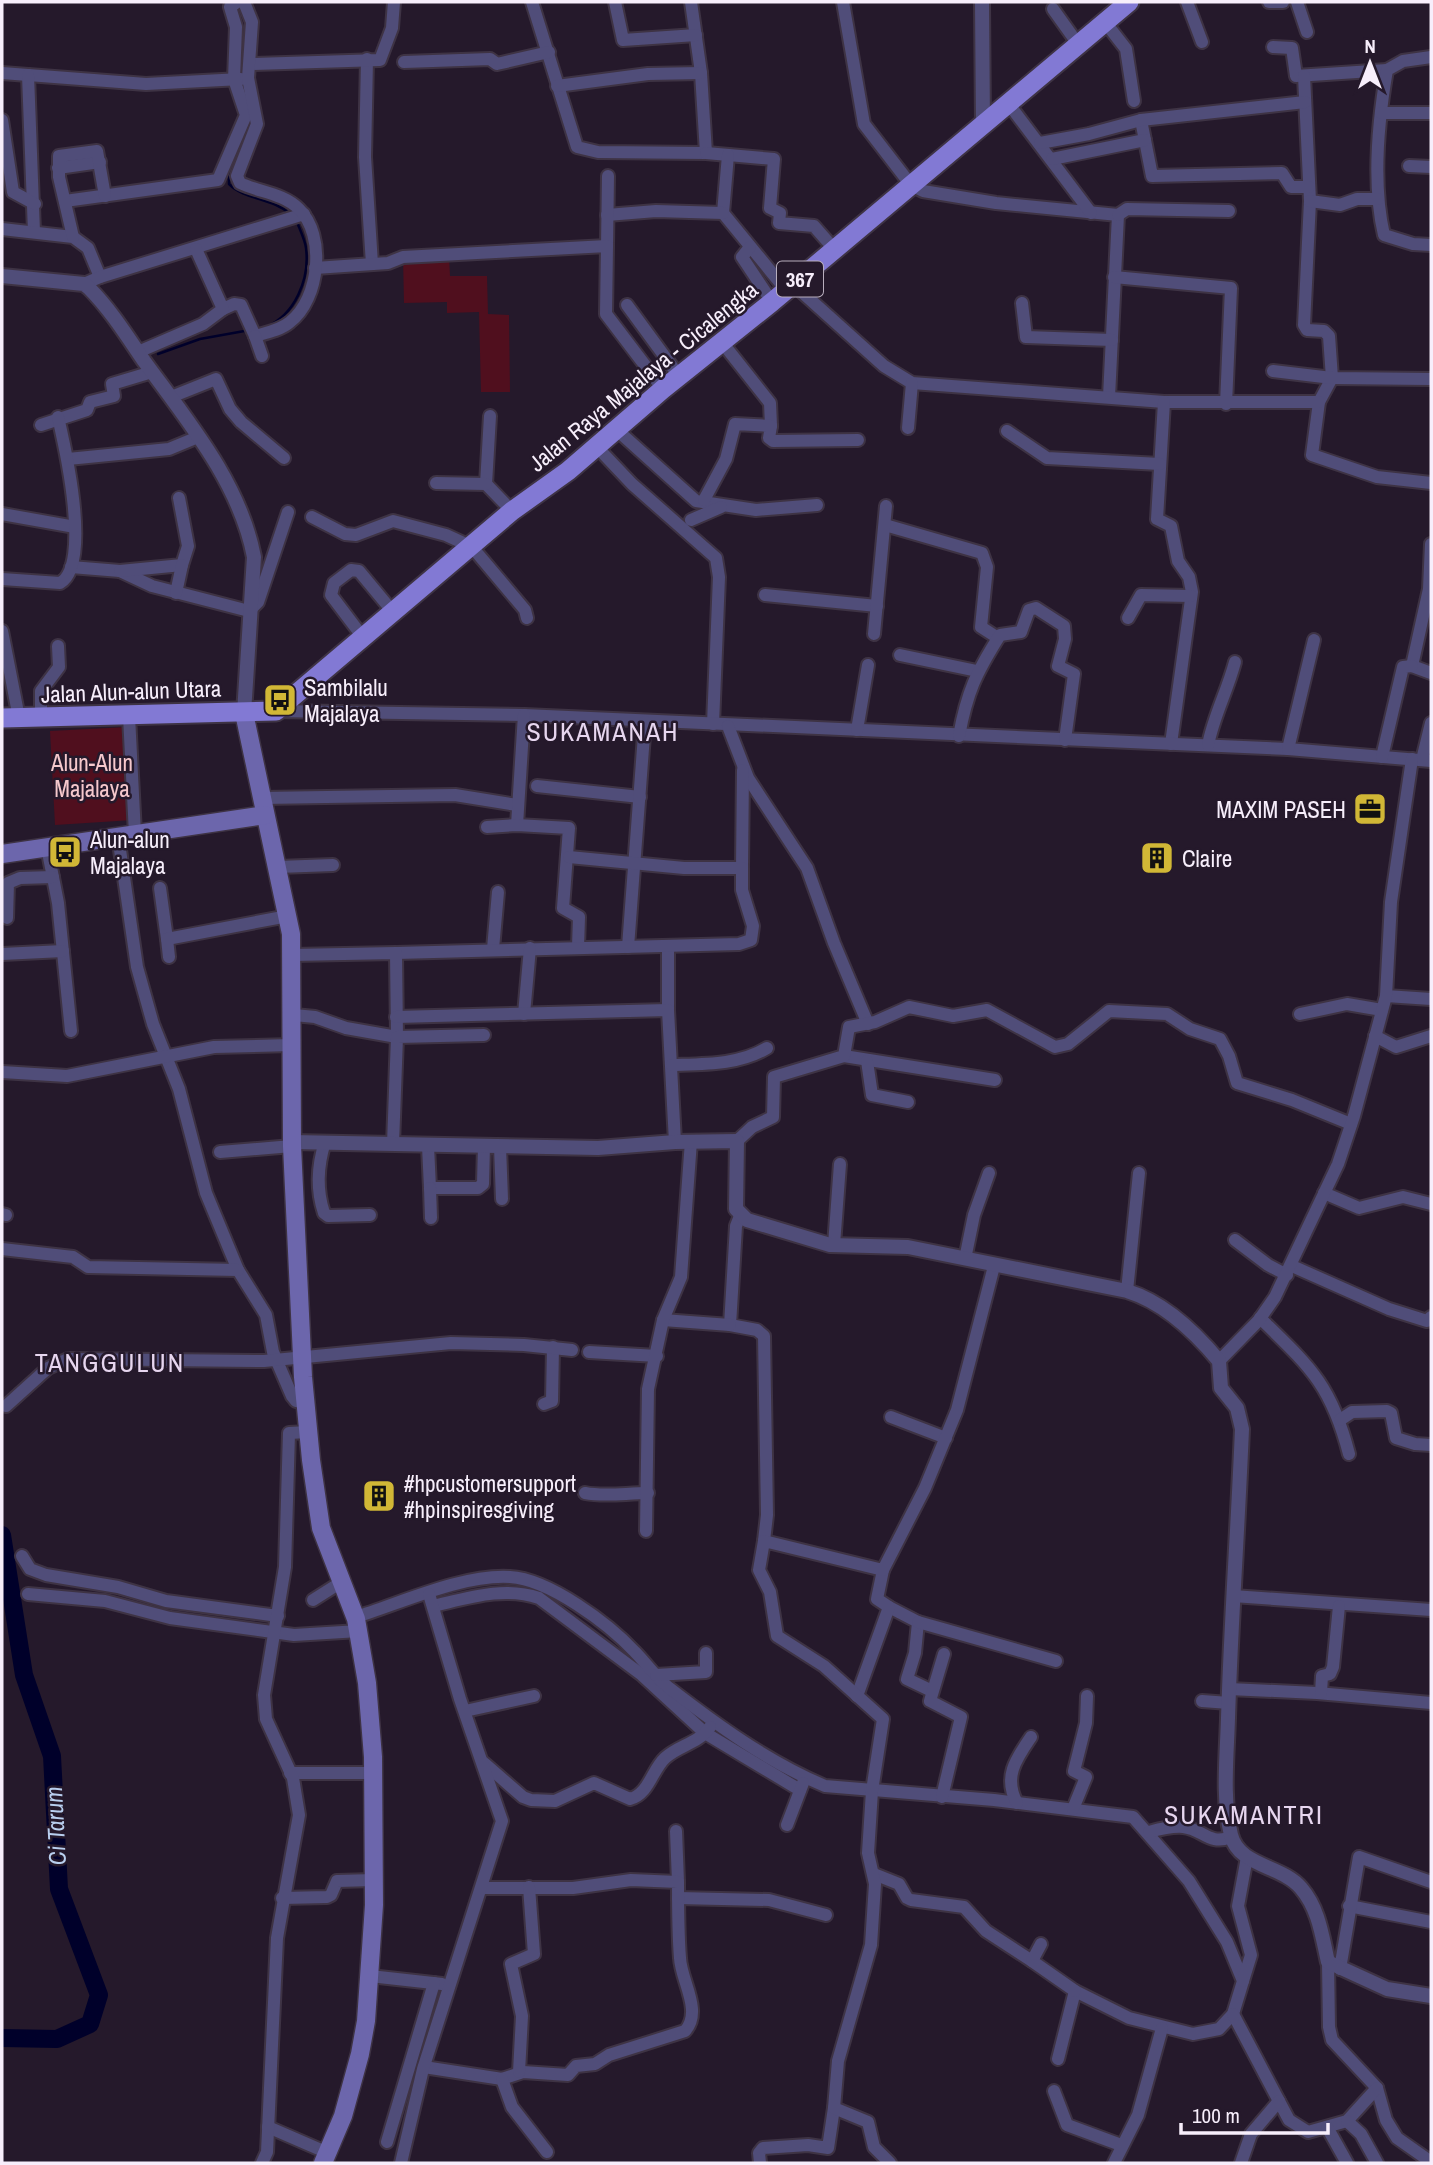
<svg xmlns="http://www.w3.org/2000/svg" width="1433" height="2165" viewBox="0 0 1433 2165" font-family="'Archivo Narrow',sans-serif">
<rect width="100%" height="100%" fill="#25192b"/>
<g fill="#500f1e">
<polygon points="449,256 450,276 487,276 488,314 509,315 510,392 481,392 479,312 447,313 447,302 404,303 403,257"/>
<polygon points="128,727 133,820 55,825 50,731"/>
</g>
<g fill="none" stroke-linecap="round" stroke-linejoin="round">
<g stroke="#00002a" stroke-width="2.5">
<polyline points="237,9 241,26"/>
<polyline points="239,148 245,139 249,122"/>
<path d="M229 170V184C245 200 273 198 290 214"/>
<path d="M266 327C295 315 310 279 306 248 305 240 300 230 297 222"/>
<polyline points="158,354 200,339 250,330"/>
</g>
<polyline stroke="#00002a" stroke-width="18" points="2,1535 24,1675 52,1756 59,1889 99,1995 90,2024 57,2039 2,2038"/>
<defs>
<g id="minor">
<polyline points="532,2 577,147 598,152 706,153 701,73 691,2"/>
<polyline points="615,2 623,40 696,35"/>
<polyline points="843,2 864,124 911,185 923,191 996,203 1118,215 1109,397"/>
<polyline points="1187,2 1202,42"/>
<polyline points="1269,2 1283,2"/>
<polyline points="1297,2 1307,32"/>
<polyline points="1053,9 1078,44"/>
<polyline points="1105,22 1126,49 1134,101"/>
<polyline points="1273,47 1292,48 1296,76 1387,70"/>
<path d="M1431 57 1403 61 1387 70C1378 122 1372 184 1384 235L1413 244 1431 245"/>
<polyline points="367,59 365,157 372,264"/>
<polyline points="404,62 490,59 497,64 549,52"/>
<polyline points="251,64 380,60 392,28 394,2"/>
<polyline points="2,73 146,84 241,79"/>
<polyline points="28,75 34,232"/>
<polyline points="1304,76 1310,201 1304,325 1307,330 1324,331 1329,336 1332,378 1319,402 1312,455 1377,477 1431,483"/>
<polyline points="557,86 648,74 701,73"/>
<polyline points="1008,103 1091,213"/>
<polyline points="1381,113 1431,113"/>
<polyline points="2,120 13,192 35,204"/>
<polyline points="1141,120 1152,176 1282,173 1291,187 1309,187"/>
<polyline points="1040,143 1089,134 1141,120 1305,102"/>
<polyline points="706,153 774,159 770,208 780,213 779,223 814,226 835,250"/>
<polyline points="728,155 723,213 786,290"/>
<polyline points="1052,159 1145,140"/>
<polyline points="1409,166 1431,167"/>
<polyline points="58,168 100,162"/>
<polyline points="65,201 218,180 246,115 234,79 236,27 230,7 237,2"/>
<polyline points="1310,201 1340,205 1357,199 1378,199"/>
<polyline points="607,215 656,211 723,213"/>
<polyline points="1118,215 1127,209 1229,211"/>
<polyline points="2,229 73,237 88,248 100,277"/>
<polyline points="73,237 59,177 59,156 97,151 105,196"/>
<polyline points="607,246 608,176"/>
<polyline points="750,247 742,257 772,302"/>
<polyline points="315,268 388,263 403,257 607,246 606,314 663,389"/>
<polyline points="1114,277 1231,288 1226,404"/>
<polyline points="84,284 100,277 304,214"/>
<polyline points="794,285 884,366 912,383 1164,402 1319,402"/>
<polyline points="1022,303 1026,337 1112,340"/>
<polyline points="627,305 679,376"/>
<path d="M223 309 234 304 241 305 255 336C266 333 281 330 290 322 320 299 326 235 299 209 283 193 258 192 240 183L237 176 257 124 248 78 252 22 244 2"/>
<polyline points="255,336 262,356"/>
<polyline points="721,341 770,403 771,426"/>
<polyline points="138,352 203,324 223,309 196,249"/>
<polyline points="1273,371 1332,378 1431,379"/>
<polyline points="171,397 216,379 230,409 241,422 284,458"/>
<polyline points="1164,402 1157,519 1171,526 1178,561 1189,577 1192,592 1171,744"/>
<polyline points="490,416 486,484 512,511"/>
<polyline points="41,425 87,410 90,402 114,396 112,384 152,372"/>
<polyline points="908,428 912,383"/>
<polyline points="617,430 696,501 756,510 817,505"/>
<polyline points="1007,431 1047,458 1160,464"/>
<polyline points="597,447 632,484 716,558 719,577 713,724"/>
<polyline points="68,459 169,449 198,437"/>
<polyline points="436,483 486,484"/>
<polyline points="704,500 726,459 735,424 771,426 769,438 773,441 858,440"/>
<polyline points="2,514 75,527"/>
<polyline points="312,517 345,534 356,535 393,521 446,535 472,547 525,610 527,618"/>
<polyline points="691,520 721,507"/>
<polyline points="885,525 982,553 987,567 981,627 998,638"/>
<polyline points="1431,544 1429,589 1412,666 1431,673"/>
<polyline points="71,567 120,571 152,586 249,611 258,602 288,512"/>
<polyline points="120,571 182,565 188,546 179,498"/>
<path d="M2 579 60 583C92 565 65 447 58 417"/>
<polyline points="176,593 182,565"/>
<polyline points="765,595 877,606"/>
<polyline points="1128,618 1141,595 1191,596"/>
<polyline points="2,631 19,718"/>
<polyline points="874,634 886,506"/>
<polyline points="362,636 331,595 334,583 351,570 359,571 393,612"/>
<polyline points="900,655 977,671"/>
<polyline points="276,711 524,715 1288,749 1431,761"/>
<polyline points="129,716 135,834"/>
<polyline points="41,718 41,691 59,667 58,646"/>
<polyline points="728,726 748,778 807,868 834,943 868,1024"/>
<polyline points="857,730 868,665"/>
<path d="M959 736C967 692 976 673 1000 635L1021 632 1029 610 1036 608 1064 626 1065 639 1058 666 1074 674 1065 740"/>
<path d="M1208 745C1214 715 1227 692 1235 662"/>
<polyline points="1288,749 1314,640"/>
<polyline points="1382,757 1403,667 1412,666"/>
<polyline points="1422,760 1431,723"/>
<polyline points="537,786 640,797"/>
<polyline points="262,798 455,795 517,805"/>
<polyline points="517,825 524,715"/>
<polyline points="487,827 517,825 569,828 563,908 579,917 578,947"/>
<polyline points="118,836 137,967 153,1024 179,1089 206,1193 238,1270 266,1315 273,1352 292,1396 296,1401 305,1402"/>
<polyline points="47,847 58,903 71,1031"/>
<polyline points="278,867 333,865"/>
<polyline points="742,868 743,770"/>
<polyline points="160,888 167,939"/>
<polyline points="7,918 8,883 20,878 53,877"/>
<polyline points="668,946 668,1010"/>
<polyline points="628,947 645,722"/>
<polyline points="493,949 498,892"/>
<polyline points="396,953 739,944 751,940 753,926 742,890 742,868 684,868 569,857"/>
<polyline points="2,954 63,951"/>
<polyline points="292,955 396,953 397,1037 346,1028 315,1017 294,1015"/>
<polyline points="169,957 167,939 288,916"/>
<polyline points="1386,996 1431,999"/>
<polyline points="524,1014 530,948"/>
<polyline points="1300,1014 1347,1004 1382,1010"/>
<polyline points="396,1017 668,1010 675,1142"/>
<polyline points="1375,1036 1396,1047 1431,1036"/>
<polyline points="844,1056 995,1080"/>
<polyline points="867,1061 872,1095 908,1102"/>
<path d="M672 1065C704 1064 739 1065 767 1048"/>
<polyline points="2,1072 67,1076 214,1047 292,1045"/>
<polyline points="737,1141 752,1127 773,1117 774,1077 844,1056 849,1027 875,1022 909,1007 953,1016 987,1010 1055,1047 1068,1044 1109,1011 1167,1014 1190,1029 1220,1039 1229,1056 1237,1083 1292,1100 1351,1124"/>
<path d="M325 1142C317 1167 316 1189 324 1213L328 1216 370 1215"/>
<polyline points="393,1144 397,1037 484,1035"/>
<polyline points="428,1146 430,1188 478,1188 483,1184 484,1146"/>
<polyline points="500,1147 502,1199"/>
<polyline points="220,1152 292,1146"/>
<polyline points="430,1188 431,1218"/>
<polyline points="1324,1193 1359,1208 1403,1197 1431,1204"/>
<polyline points="2,1214 6,1215"/>
<polyline points="740,1216 736,1226 730,1325 757,1330 764,1336 767,1515 764,1541"/>
<polyline points="1235,1240 1268,1265 1287,1275"/>
<polyline points="834,1245 840,1164"/>
<polyline points="2,1249 73,1257 88,1267 238,1270"/>
<polyline points="965,1259 974,1215 989,1173"/>
<polyline points="1292,1266 1389,1309 1427,1321 1431,1317"/>
<polyline points="1127,1291 1139,1173"/>
<path d="M1260 1318C1309 1366 1331 1384 1349 1454"/>
<polyline points="663,1320 730,1325"/>
<polyline points="589,1352 657,1356"/>
<polyline points="1219,1361 1259,1320 1275,1297 1338,1164 1354,1116 1386,996 1391,902 1412,759"/>
<polyline points="544,1404 552,1401 553,1347"/>
<polyline points="6,1406 48,1368 68,1359 264,1361 451,1343 524,1345 572,1350"/>
<polyline points="891,1417 946,1438"/>
<polyline points="1340,1420 1352,1412 1387,1411 1391,1413 1396,1438 1415,1444 1431,1445"/>
<path d="M585 1493C605 1497 626 1493 648 1493"/>
<polyline points="646,1531 648,1389 663,1320 681,1277 691,1141"/>
<polyline points="22,1556 30,1569 46,1575 118,1587 166,1601 278,1616"/>
<polyline points="28,1594 105,1601 170,1618 294,1635 359,1631"/>
<polyline points="1233,1596 1431,1610"/>
<polyline points="313,1600 343,1581"/>
<path d="M433 1606C468 1598 504 1586 539 1598L642 1675 705 1733 800 1790"/>
<polyline points="889,1607 918,1622 915,1653 907,1679 932,1691"/>
<path d="M356 1617C401 1603 463 1574 510 1577 549 1579 609 1624 635 1652 646 1663 655 1677 668 1687 717 1725 768 1762 825 1786L994 1800 1133 1817 1189 1881 1227 1942 1243 1981 1233 2014 1219 2029 1193 2034 1129 2018 1075 1991 1058 2059"/>
<polyline points="918,1622 1056,1661"/>
<polyline points="656,1675 706,1672 706,1653"/>
<polyline points="1229,1689 1317,1693 1431,1703"/>
<polyline points="1321,1693 1322,1676 1330,1674 1333,1667 1339,1606"/>
<polyline points="857,1696 889,1607 877,1599 883,1570"/>
<polyline points="1202,1701 1229,1703"/>
<polyline points="465,1711 534,1696"/>
<path d="M484 1763 523 1797 531 1800 555 1801 594 1783 630 1799C649 1794 652 1770 665 1758 679 1745 698 1744 710 1727"/>
<polyline points="290,1773 374,1773"/>
<polyline points="942,1797 961,1717 930,1701 944,1654"/>
<path d="M1017 1803C1003 1777 1016 1759 1031 1737"/>
<polyline points="1073,1809 1086,1777 1074,1771 1086,1723 1087,1696"/>
<polyline points="787,1825 803,1783"/>
<polyline points="676,1831 678,1882"/>
<path d="M1149 1832C1160 1829 1171 1826 1183 1827 1203 1829 1209 1846 1231 1837"/>
<polyline points="874,1874 899,1884 907,1898 911,1900 964,1907 986,1931 1032,1961"/>
<polyline points="282,1898 327,1897 331,1895 337,1881 374,1880"/>
<polyline points="678,1898 769,1900 826,1915"/>
<polyline points="1349,1906 1431,1922"/>
<polyline points="1041,1944 1032,1961 1075,1991"/>
<polyline points="1328,1962 1329,2027 1332,2040 1377,2088 1386,2120 1397,2138 1431,2162"/>
<polyline points="1340,1969 1359,1857 1431,1882"/>
<polyline points="370,1976 442,1984"/>
<polyline points="1243,1981 1251,1955 1238,1906 1247,1857"/>
<polyline points="1233,2014 1289,2120 1308,2132 1347,2121 1377,2088"/>
<path d="M424 2067 502 2079 523 2072 568 2075 576 2066 595 2064 609 2055 685 2031C703 2011 681 1981 680 1958 678 1933 678 1907 678 1882L631 1880 573 1888H483"/>
<polyline points="519,2072 522,2016 511,1964 534,1954 529,1887"/>
<polyline points="502,2079 512,2107 547,2152"/>
<polyline points="1054,2091 1067,2125 1121,2145"/>
<polyline points="1347,2121 1361,2134 1377,2163"/>
<polyline points="268,2127 328,2153"/>
<polyline points="1327,2127 1347,2163"/>
<polyline points="387,2142 434,1983"/>
<polyline points="262,2163 267,2152 277,1938 299,1815 293,1778 266,1719 264,1695 285,1567 289,1433 308,1432"/>
<polyline points="401,2163 423,2069 502,1821 460,1699 429,1594"/>
<polyline points="760,2163 759,2153 763,2148 808,2145 828,2148 834,2108"/>
<polyline points="890,2163 874,2147 868,2122 834,2108 838,2061 871,1945 875,1884 868,1853 872,1791 883,1719 824,1666 777,1636 770,1592 759,1570 764,1541 883,1570 925,1488 957,1410 994,1266"/>
<polyline points="1114,2163 1138,2115 1162,2028"/>
<polyline points="1241,2163 1251,2134 1279,2101"/>
</g>
<g id="tertiary">
<polyline points="982,2 983,125"/>
<path d="M2 276 84 284 89 288C110 309 127 336 144 361 187 420 240 483 254 557L244 713"/>
<path d="M292 1142 598 1148 675 1142 737 1141 736 1209 747 1220 830 1245 908 1247 1127 1291C1163 1302 1195 1332 1219 1361L1221 1388 1237 1408 1242 1429C1238 1526 1231 1621 1228 1718 1227 1755 1222 1798 1231 1835 1239 1867 1282 1865 1301 1888 1319 1909 1322 1936 1328 1962L1387 1989 1431 1996"/>
</g>
<g id="secondary">
<polyline points="244,713 291,934 292,1146 303,1377 311,1460 321,1528 356,1619 367,1683 373,1757 374,1905 366,2021 360,2054 343,2116 323,2163"/>
<polyline points="2,854 265,815"/>
</g>
<polyline id="primary" points="2,718 276,711 512,511 568,471 663,389 772,302 1129,2"/>
</defs>
<use href="#minor" stroke="#3e3344" stroke-width="16"/>
<use href="#tertiary" stroke="#3e3344" stroke-width="18"/>
<use href="#secondary" stroke="#3e3344" stroke-width="21"/>
<use href="#primary" stroke="#3e3344" stroke-width="23"/>
<use href="#minor" stroke="#504d79" stroke-width="12"/>
<use href="#tertiary" stroke="#504d79" stroke-width="14"/>
<use href="#secondary" stroke="#6c66ac" stroke-width="18"/>
<use href="#primary" stroke="#8279d4" stroke-width="19"/>
</g>
<defs>
<symbol id="bus-square" viewBox="-11 -11 22 22"><rect x="-9" y="-9" width="18" height="18" rx="4" fill="#d1b736" stroke="#25192b"/><path d="M-5-6H5V4H4V6H2V4H-2V6H-4V4H-5ZM-3.5-4V0h7V-4ZM-3.5 1.2v1.5H-2V1.2ZM2 1.2v1.5H3.5V1.2Z" fill="#111"/></symbol>
<symbol id="office-square" viewBox="-11 -11 22 22"><rect x="-9" y="-9" width="18" height="18" rx="4" fill="#d1b736" stroke="#25192b"/><path d="M-6-3h4V-5.5h4V-3h4V5H-6ZM-1-4.5V-3h2v-1.5ZM-6 0V1H6V0Z" fill="#111"/></symbol>
<symbol id="building-square" viewBox="-11 -11 22 22"><rect x="-9" y="-9" width="18" height="18" rx="4" fill="#d1b736" stroke="#25192b"/><path d="M-4-6H4V6H1V3H-1V6H-4ZM-2.5-4.3h1.7v1.8h-1.7ZM.8-4.3h1.7v1.8H.8ZM-2.5-1h1.7V.8h-1.7ZM.8-1h1.7V.8H.8Z" fill="#111"/></symbol>
</defs>
<g fill-rule="evenodd">
<use href="#bus-square" x="261" y="681" width="38" height="38"/>
<use href="#office-square" x="1351" y="790" width="38" height="38"/>
<use href="#bus-square" x="46" y="833" width="38" height="38"/>
<use href="#building-square" x="1138" y="839" width="38" height="38"/>
<use href="#building-square" x="360" y="1477" width="38" height="38"/>
</g>
<g text-anchor="middle" dominant-baseline="central" stroke-width="5" stroke-linejoin="round" paint-order="stroke">
<rect fill="#25192b" stroke="#b8aebd" stroke-width="2" x="777" y="261.5" width="46" height="35" rx="5"/>
<g font-size="21" font-weight="bold" fill="#f7eefb">
<text x="800" y="279">367</text>
</g>
<g font-size="23" fill="#f7eefb" stroke="#25192b">
<text transform="translate(643 376) rotate(-39)">Jalan Raya Majalaya - Cicalengka</text>
<text transform="translate(131 691) rotate(-2)">Jalan Alun-alun Utara</text>
</g>
<g font-size="23" fill="#f7eefb" stroke="#25192b" text-anchor="start">
<text x="304" y="687">Sambilalu<tspan x="304" dy="26">Majalaya</tspan></text>
<text x="1346" y="809" text-anchor="end">MAXIM PASEH</text>
<text x="90" y="839">Alun-alun<tspan x="90" dy="26">Majalaya</tspan></text>
<text x="1182" y="858">Claire</text>
<text x="404" y="1483">#hpcustomersupport<tspan x="404" dy="26">#hpinspiresgiving</tspan></text>
</g>
<g font-size="23" fill="#f5c8cc" stroke="#25192b">
<text x="92" y="762">Alun-Alun<tspan x="92" dy="26">Majalaya</tspan></text>
</g>
<g font-size="24" font-style="italic" fill="#b9cfef" stroke="#25192b">
<text transform="translate(55 1826) rotate(-93)">Ci Tarum</text>
</g>
<g font-size="26" letter-spacing="2" fill="#e7d6ef" stroke="#25192b">
<text x="603" y="731">SUKAMANAH</text>
<text x="110" y="1362">TANGGULUN</text>
<text x="1244" y="1814">SUKAMANTRI</text>
</g>
</g>
<rect width="1433" height="2165" fill="none" stroke="#f7eefb" stroke-width="7"/>
<g transform="translate(1370 63)" stroke="#25192b" stroke-width="5" paint-order="stroke">
<path d="M0-5L12 26L0 18L-12 26Z" fill="#f7eefb"/>
<text y="-10" font-size="19" font-weight="bold" text-anchor="middle" fill="#f7eefb">N</text>
</g>
<path d="M1181 2123v10h147v-10" fill="none" stroke="#f7eefb" stroke-width="3.5"/>
<text x="1192" y="2123" font-size="21" fill="#f7eefb" stroke="#25192b" stroke-width="5" paint-order="stroke">100 m</text>
</svg>
